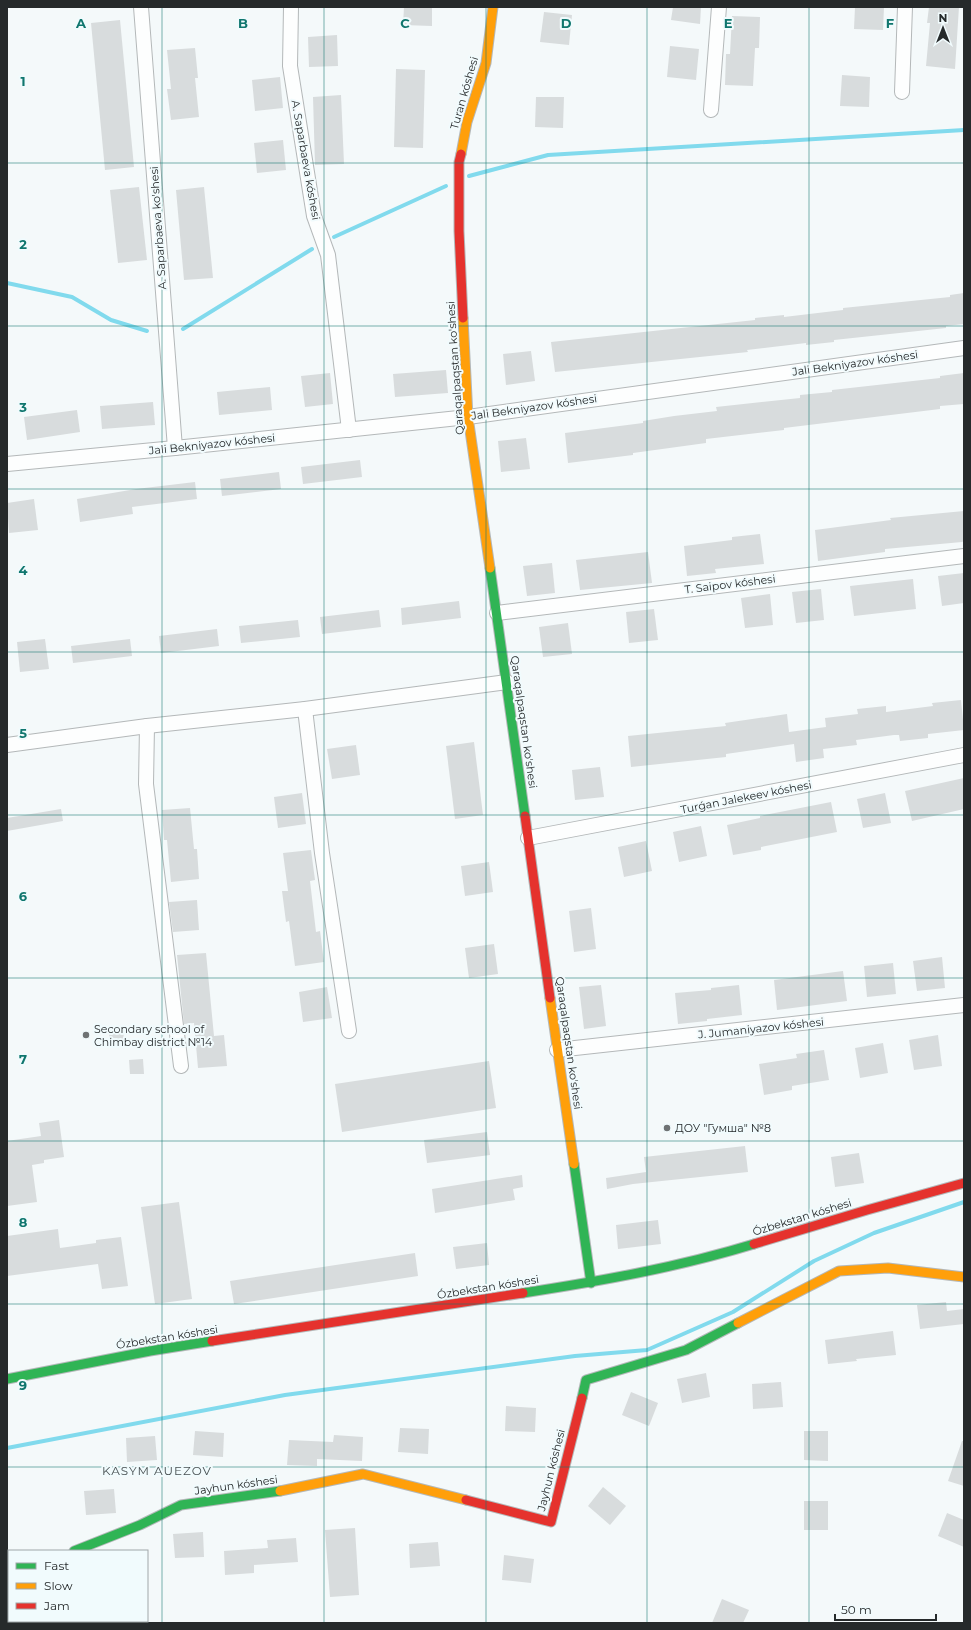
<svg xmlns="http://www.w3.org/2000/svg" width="971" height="1630" viewBox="0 0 971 1630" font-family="Montserrat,sans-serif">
<rect width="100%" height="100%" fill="#f4f9fa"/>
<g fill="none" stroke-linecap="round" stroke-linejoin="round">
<g stroke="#81daed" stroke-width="4">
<polyline points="469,176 548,155 964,130"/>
<polyline points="334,237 446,186"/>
<polyline points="7,283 72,297 111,320 147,331"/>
<polyline points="183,329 312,249"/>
<polyline points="7,1448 285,1395 575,1356 647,1350 733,1312 814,1261 874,1233 964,1202"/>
</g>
</g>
<g fill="#d8dcdd">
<polygon points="404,7 432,7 432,26 403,25"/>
<polygon points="673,7 701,7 700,24 671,20"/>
<polygon points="855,7 884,7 883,30 854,29"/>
<polygon points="929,7 959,7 955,69 926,66 930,23 927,23"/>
<polygon points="544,12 572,15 569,45 540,42"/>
<polygon points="732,16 760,17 759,48 755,48 753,86 725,85 726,54 730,54"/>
<polygon points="120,20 134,167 105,170 91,23"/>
<polygon points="337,35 338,66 309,67 308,37"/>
<polygon points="670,46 699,49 696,80 667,77"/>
<polygon points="195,48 198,78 195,78 199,117 171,120 167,89 171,89 167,50"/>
<polygon points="396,69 425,70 423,148 394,147"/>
<polygon points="842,75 870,77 869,107 840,106"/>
<polygon points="280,77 283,108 255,111 252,80"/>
<polygon points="341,95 344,164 315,165 313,97"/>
<polygon points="536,97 564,97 563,128 535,127"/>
<polygon points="283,140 286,170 257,173 254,143"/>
<polygon points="139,187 147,260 118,263 110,190"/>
<polygon points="204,187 213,278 184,280 176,190"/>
<polygon points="964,293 964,324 946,326 946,328 834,340 834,342 806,345 806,343 747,350 748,352 555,372 551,342 755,320 755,318 784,315 784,317 843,310 843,308 950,297 950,295"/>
<polygon points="531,351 535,381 506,385 503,354"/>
<polygon points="446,370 448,393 395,397 393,374"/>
<polygon points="330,373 333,404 305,407 301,376"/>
<polygon points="964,373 964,404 940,406 940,409 784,428 784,430 706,439 706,443 633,453 633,455 568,463 565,433 643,423 643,421 674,416 717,411 716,407 800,398 800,395 832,392 832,390 940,378 940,376"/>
<polygon points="270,387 272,410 219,415 217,392"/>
<polygon points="153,402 155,425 102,429 100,406"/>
<polygon points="77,410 80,432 27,440 24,417"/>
<polygon points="526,438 530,469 501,472 498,441"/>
<polygon points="360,460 362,477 303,484 301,467"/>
<polygon points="279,472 281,489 222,496 220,479"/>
<polygon points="195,482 197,499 132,507 133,514 80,522 77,499 136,489"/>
<polygon points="34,499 38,530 9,533 7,503"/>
<polygon points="964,511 964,541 962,542 885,549 885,552 818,561 815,530 891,520 890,518"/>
<polygon points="760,534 764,564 715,569 716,573 687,576 684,546 732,540 732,537"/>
<polygon points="648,552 652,583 580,590 576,560"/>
<polygon points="552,563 555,593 527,596 523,566"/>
<polygon points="964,573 964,603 942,606 938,576"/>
<polygon points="913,579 916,609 854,616 850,586"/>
<polygon points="821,589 824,620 796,623 792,592"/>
<polygon points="770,594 773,625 745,628 741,598"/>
<polygon points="459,601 461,618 402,625 401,608"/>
<polygon points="654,609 658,640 629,643 626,612"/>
<polygon points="379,610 381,627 322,634 320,617"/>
<polygon points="298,620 300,637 241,643 239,626"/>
<polygon points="568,623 572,654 543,657 539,627"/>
<polygon points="217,629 219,646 161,653 159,636"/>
<polygon points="45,639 49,669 20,672 17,642"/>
<polygon points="130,639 132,656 73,663 71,646"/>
<polygon points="961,700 964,730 928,734 928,738 900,741 899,735 894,735 856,740 857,745 823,749 824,758 796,762 794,744 726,754 726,757 631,767 628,736 726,726 725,723 787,714 789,732 826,727 825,718 858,714 857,709 886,706 886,712 933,706 932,703"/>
<polygon points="474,742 483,815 455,819 446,746"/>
<polygon points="356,745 360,775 332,779 327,749"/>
<polygon points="600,767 604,797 575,800 572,770"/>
<polygon points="964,778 964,809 912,821 905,791"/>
<polygon points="302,793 306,824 278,828 274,797"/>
<polygon points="885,793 891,823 863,828 857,799"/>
<polygon points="831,802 837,832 761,847 761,850 733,855 727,825 760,818 760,816"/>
<polygon points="190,808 194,849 197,849 199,879 171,882 167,840 164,840 162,810"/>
<polygon points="61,809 63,821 7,831 7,818"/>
<polygon points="701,826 707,856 679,862 673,832"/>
<polygon points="646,841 652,871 624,877 618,847"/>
<polygon points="311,850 315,880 310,881 316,932 320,931 324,962 295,966 289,921 286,922 282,891 288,891 283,853"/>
<polygon points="489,862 493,892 465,896 461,866"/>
<polygon points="197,900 199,930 173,932 169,902"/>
<polygon points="591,908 596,949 574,952 569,911"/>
<polygon points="494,944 498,974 469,978 465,948"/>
<polygon points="206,953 214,1036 224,1035 227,1066 198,1068 194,1023 184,1024 177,955"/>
<polygon points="942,957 945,988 917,991 913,961"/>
<polygon points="893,963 896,994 867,997 864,966"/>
<polygon points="843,971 847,1001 777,1010 774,980"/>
<polygon points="601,985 606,1026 584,1029 579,987"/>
<polygon points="739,985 742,1015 707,1019 707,1021 678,1024 675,993 711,990 711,988"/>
<polygon points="327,987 332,1018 303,1022 299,992"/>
<polygon points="123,1031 125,1045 110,1046 109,1032"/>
<polygon points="938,1035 942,1066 914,1070 909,1040"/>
<polygon points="883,1043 888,1073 860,1078 855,1048"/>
<polygon points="824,1050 829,1080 792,1086 792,1090 764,1095 759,1064 797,1058 796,1054"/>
<polygon points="143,1059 144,1074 130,1074 129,1060"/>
<polygon points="489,1061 496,1108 342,1132 335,1084"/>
<polygon points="59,1120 64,1157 44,1160 44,1163 32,1165 37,1202 7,1206 7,1141 41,1136 39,1123"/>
<polygon points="487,1132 490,1155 427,1163 424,1140"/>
<polygon points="745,1146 748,1172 633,1184 607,1189 606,1178 646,1172 644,1157"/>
<polygon points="859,1153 864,1183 835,1187 831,1157"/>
<polygon points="522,1175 523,1187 513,1189 515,1200 435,1213 432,1189"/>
<polygon points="179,1202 192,1299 155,1304 141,1207"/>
<polygon points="658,1220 661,1244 618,1249 616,1225"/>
<polygon points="58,1229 60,1248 96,1243 96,1240 121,1237 128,1286 102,1289 98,1264 7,1276 7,1236"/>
<polygon points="487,1243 489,1265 456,1269 453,1247"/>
<polygon points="415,1253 418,1276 234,1304 230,1281"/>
<polygon points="946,1302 947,1311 964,1309 964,1324 920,1329 917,1305"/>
<polygon points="893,1331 896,1355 856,1359 857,1361 828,1364 825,1340"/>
<polygon points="706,1373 710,1397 682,1403 677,1379"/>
<polygon points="781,1382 783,1407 753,1409 752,1384"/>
<polygon points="631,1392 658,1403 649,1426 622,1415"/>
<polygon points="506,1406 536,1408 535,1432 505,1431"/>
<polygon points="400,1428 429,1429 428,1454 398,1452"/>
<polygon points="195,1431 224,1433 223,1457 193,1455"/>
<polygon points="804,1431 828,1431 828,1461 804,1460"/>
<polygon points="334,1435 363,1437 362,1461 317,1459 317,1466 287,1465 289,1440 333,1442"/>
<polygon points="155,1436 157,1460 127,1462 126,1438"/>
<polygon points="962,1441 964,1441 964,1486 948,1481"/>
<polygon points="603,1487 626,1506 610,1525 588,1506"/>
<polygon points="114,1489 116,1513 86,1515 84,1491"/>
<rect x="804" y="1501" width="24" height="29"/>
<polygon points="947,1513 964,1520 964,1547 938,1536"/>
<polygon points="355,1528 359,1595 330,1597 325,1530"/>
<polygon points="203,1532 204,1557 175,1558 173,1534"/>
<polygon points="296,1538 298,1562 254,1565 254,1573 225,1575 224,1551 268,1548 267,1540"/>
<polygon points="438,1542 440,1566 410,1568 409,1544"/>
<polygon points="504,1555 534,1559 531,1583 502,1580"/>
<polygon points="722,1599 749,1610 743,1623 712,1623"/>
</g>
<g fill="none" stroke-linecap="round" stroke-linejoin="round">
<defs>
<g id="street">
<polyline points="141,7 175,448"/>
<polyline points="291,7 290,66 314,216 328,255 349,430"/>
<polyline points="902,92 905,7"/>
<polyline points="711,110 719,7"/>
<polyline points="7,464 175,448 468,417 964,348"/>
<polyline points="497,613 964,556"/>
<polyline points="305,709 322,853 349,1031"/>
<polyline points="147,726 146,784 181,1066"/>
<polyline points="7,745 147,726 305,709 507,682"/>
<polyline points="528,838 964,755"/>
<polyline points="557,1050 964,1005"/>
<polyline points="7,1576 9,1575"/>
</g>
<g id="fast">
<polyline points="490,568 525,816"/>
<polyline points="574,1164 591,1283"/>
<path d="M523 1293C601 1281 679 1267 754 1244"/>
<polyline points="7,1379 150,1351 212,1341"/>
<polyline points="582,1398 586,1380 686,1350 738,1323"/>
<polyline points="74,1551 140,1525 181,1505 280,1491"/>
</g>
<g id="slow">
<polyline points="461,154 467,122 486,63 493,7"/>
<polyline points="463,318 468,417 490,568"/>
<polyline points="550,998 574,1164"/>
<polyline points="738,1323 839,1271 888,1268 964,1277"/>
<polyline points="280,1491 363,1474 466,1500"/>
</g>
<g id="jam">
<polyline points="461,154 459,162 459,231 463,318"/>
<polyline points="525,816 550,998"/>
<polyline points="754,1244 867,1210 964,1183"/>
<polyline points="212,1341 523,1293"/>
<polyline points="466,1500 551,1522 582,1398"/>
</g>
</defs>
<use href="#street" stroke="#b4b8b9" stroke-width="16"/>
<use href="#fast" stroke="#b4b8b9" stroke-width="11"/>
<use href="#slow" stroke="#b4b8b9" stroke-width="11"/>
<use href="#jam" stroke="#b4b8b9" stroke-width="11"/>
<use href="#street" stroke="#fdfefe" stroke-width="14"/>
<use href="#fast" stroke="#30b455" stroke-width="9"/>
<use href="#slow" stroke="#ff9f0a" stroke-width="9"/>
<use href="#jam" stroke="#e5322d" stroke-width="9"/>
</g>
<path fill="none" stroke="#0f766e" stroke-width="1" stroke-opacity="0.55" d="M162 7V1623M324 7V1623M486 7V1623M647 7V1623M809 7V1623M7 163H964M7 326H964M7 489H964M7 652H964M7 815H964M7 978H964M7 1141H964M7 1304H964M7 1467H964"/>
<g fill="#6e7273" stroke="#f1fbfd" stroke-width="1.5">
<circle cx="86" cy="1035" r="4"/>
<circle cx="667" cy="1128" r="4"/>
</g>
<g text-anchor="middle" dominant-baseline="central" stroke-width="4" stroke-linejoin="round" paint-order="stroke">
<g font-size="11" fill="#262a2b" stroke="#f1fbfd">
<text transform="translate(464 93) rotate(-74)">Turan kóshesi</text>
<text transform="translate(306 160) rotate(80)">A. Saparbaeva kóshesi</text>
<text transform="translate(158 228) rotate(-94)">A. Saparbaeva ko'shesi</text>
<text transform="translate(855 363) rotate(-8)">Jali Bekniyazov kóshesi</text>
<text transform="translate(455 368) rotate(-94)">Qaraqalpaqstan ko'shesi</text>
<text transform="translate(534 407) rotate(-8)">Jali Bekniyazov kóshesi</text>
<text transform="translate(212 444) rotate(-6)">Jali Bekniyazov kóshesi</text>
<text transform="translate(730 584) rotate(-7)">T. Saipov kóshesi</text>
<text transform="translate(524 722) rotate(82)">Qaraqalpaqstan ko'shesi</text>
<text transform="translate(746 797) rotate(-11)">Turǵan Jalekeev kóshesi</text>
<text transform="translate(761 1028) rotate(-6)">J. Jumaniyazov kóshesi</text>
<text transform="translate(569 1043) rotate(82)">Qaraqalpaqstan ko'shesi</text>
<text transform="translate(802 1217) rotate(-17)">Ózbekstan kóshesi</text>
<text transform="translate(488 1287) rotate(-9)">Ózbekstan kóshesi</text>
<text transform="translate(167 1337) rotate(-9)">Ózbekstan kóshesi</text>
<text transform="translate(551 1470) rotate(-76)">Jayhun kóshesi</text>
<text transform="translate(236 1485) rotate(-8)">Jayhun kóshesi</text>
</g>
<g font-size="11" fill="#262a2b" stroke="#f1fbfd" text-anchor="start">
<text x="94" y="1029">Secondary school of<tspan x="94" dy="13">Chimbay district №14</tspan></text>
<text x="675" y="1128">ДОУ "Гумша" №8</text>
</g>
<g font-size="12" letter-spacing="1" fill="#474f51" stroke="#f1fbfd">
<text x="157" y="1470">KASYM AUEZOV</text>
</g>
</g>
<g font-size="13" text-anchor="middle" font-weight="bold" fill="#0f766e" stroke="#f1fbfd" stroke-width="4" stroke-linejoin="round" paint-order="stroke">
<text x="81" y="28">A</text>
<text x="243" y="28">B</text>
<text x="405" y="28">C</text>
<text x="566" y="28">D</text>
<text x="728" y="28">E</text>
<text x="890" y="28">F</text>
<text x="23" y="86">1</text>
<text x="23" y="249">2</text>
<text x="23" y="412">3</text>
<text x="23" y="575">4</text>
<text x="23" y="738">5</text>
<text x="23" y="901">6</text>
<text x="23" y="1064">7</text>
<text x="23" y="1227">8</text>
<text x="23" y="1390">9</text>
</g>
<rect width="971" height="1630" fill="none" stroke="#262a2b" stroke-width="16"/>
<rect x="8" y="1550" width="140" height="72" fill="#f1fbfd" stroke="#a0a7a9"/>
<rect x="16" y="1563" width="20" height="6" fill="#30b455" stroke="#a0a7a9"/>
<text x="44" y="1570" font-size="12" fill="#262a2b">Fast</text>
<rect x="16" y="1583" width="20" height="6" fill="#ff9f0a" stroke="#a0a7a9"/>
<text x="44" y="1590" font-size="12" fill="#262a2b">Slow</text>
<rect x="16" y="1603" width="20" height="6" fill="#e5322d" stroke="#a0a7a9"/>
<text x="44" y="1610" font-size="12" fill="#262a2b">Jam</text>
<g transform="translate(943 28)" stroke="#f1fbfd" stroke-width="3" paint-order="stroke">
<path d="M0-3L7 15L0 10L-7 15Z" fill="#262a2b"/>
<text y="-6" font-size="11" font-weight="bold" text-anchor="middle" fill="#262a2b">N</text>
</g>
<path d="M835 1614v6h101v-6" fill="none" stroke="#262a2b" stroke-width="2"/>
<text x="841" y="1614" font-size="12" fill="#262a2b" stroke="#f1fbfd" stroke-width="3" paint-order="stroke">50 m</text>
</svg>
